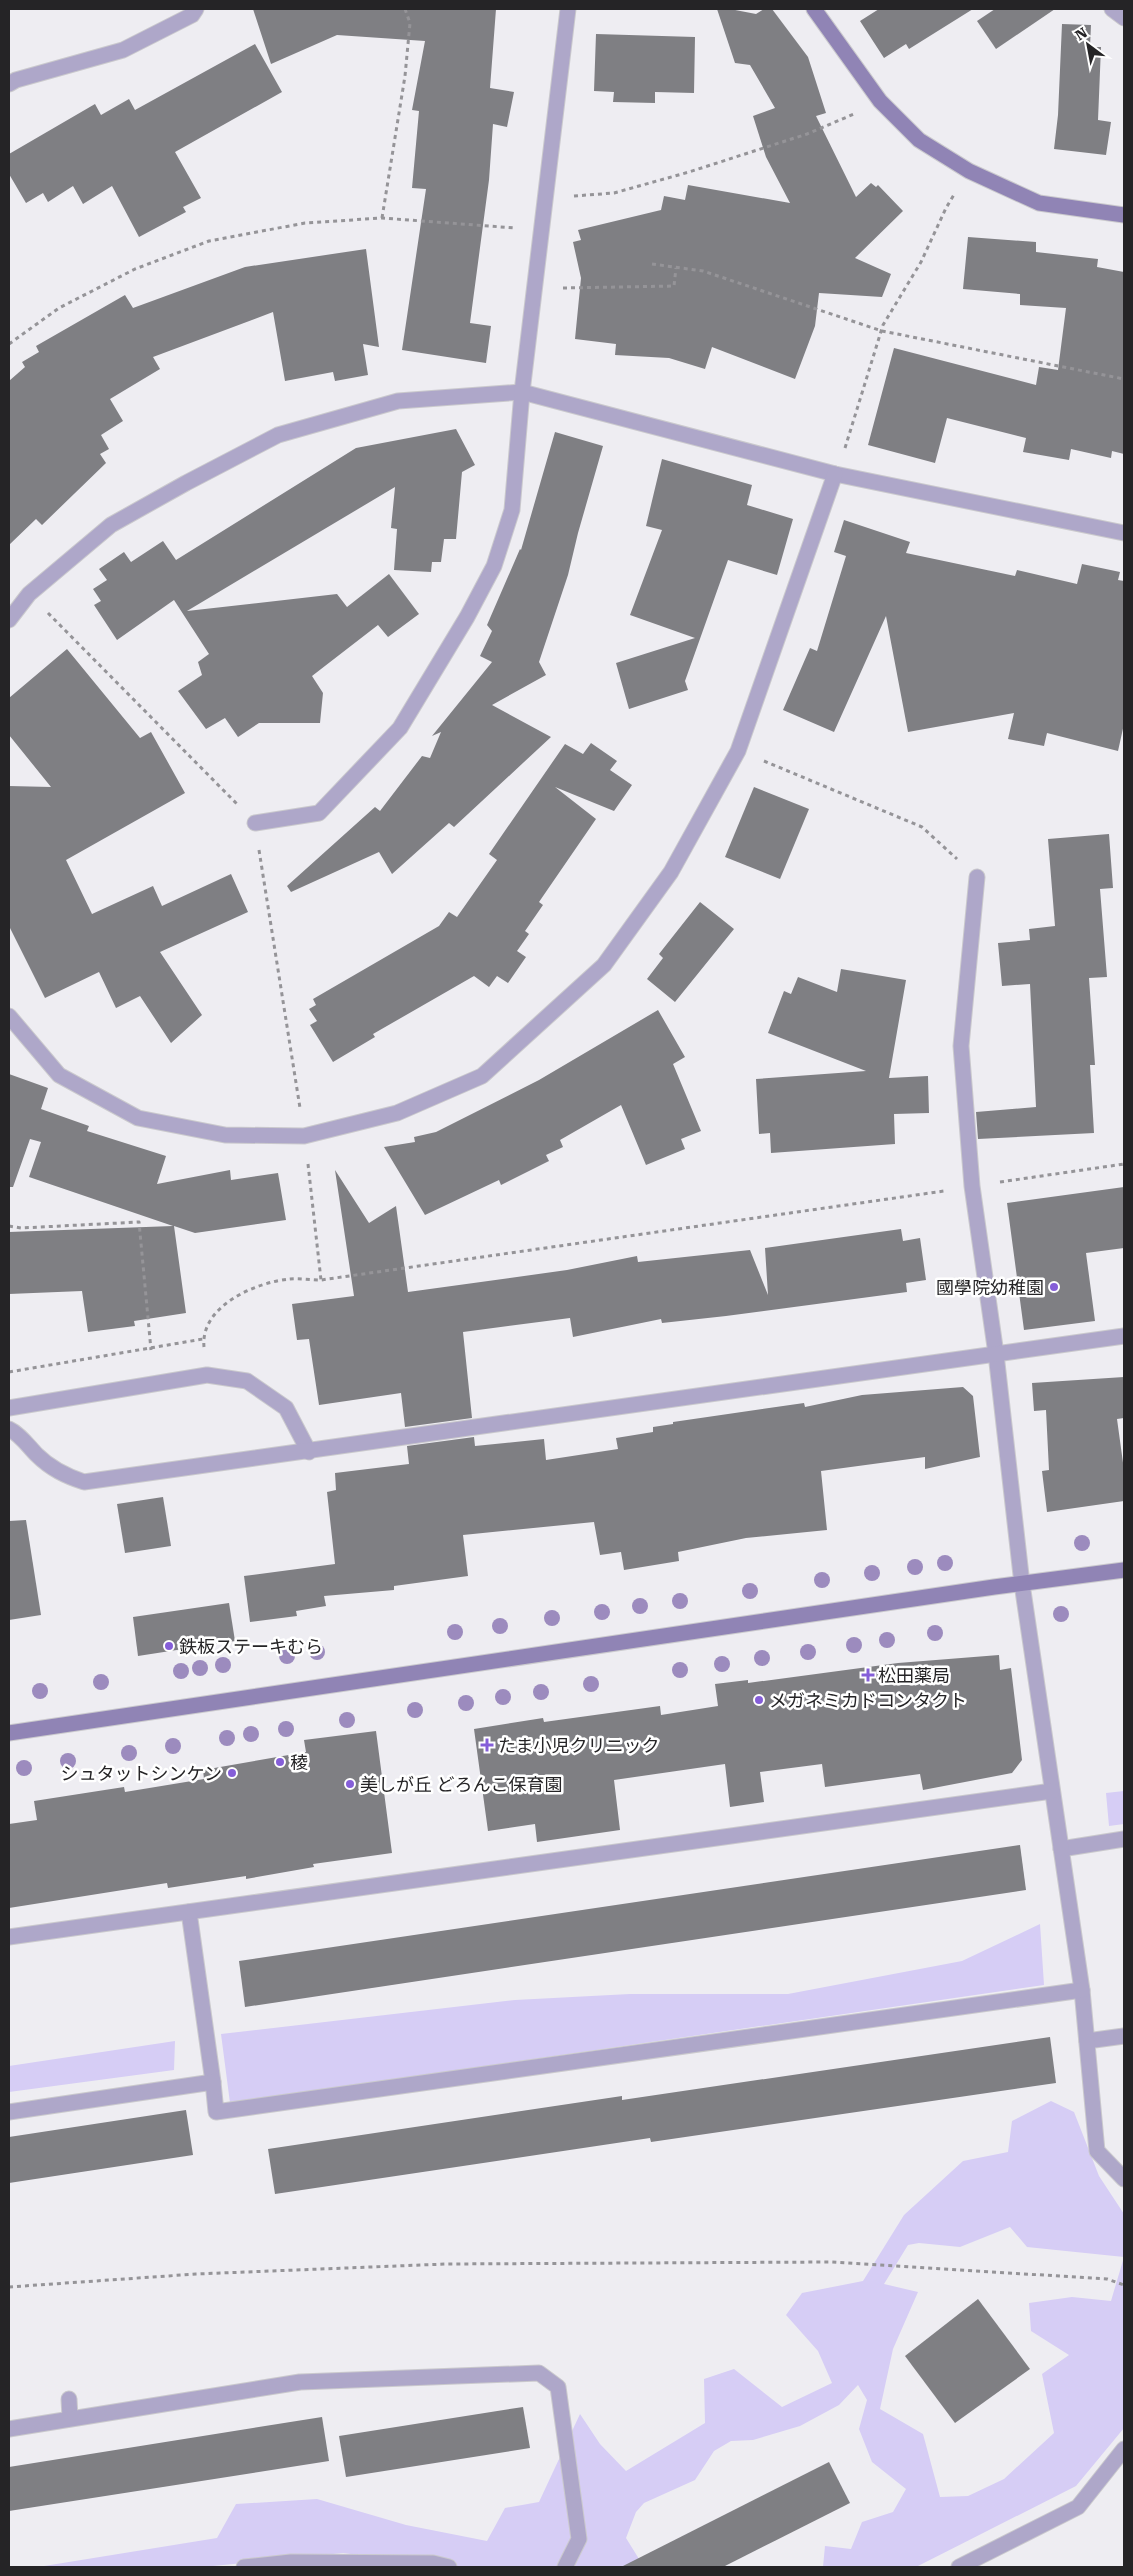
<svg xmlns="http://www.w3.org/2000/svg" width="1133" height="2576" viewBox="0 0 1133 2576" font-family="'Roboto Serif','Noto Sans JP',serif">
<rect width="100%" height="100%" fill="#eeedf2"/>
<g fill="#d6cdf5" fill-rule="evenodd">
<polygon points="1124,1791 1124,1824 1109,1826 1106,1793"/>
<polygon points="1040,1924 1044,1985 230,2103 221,2034 515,2000 630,1994 788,1994 962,1961"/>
<polygon points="175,2041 174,2070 9,2092 9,2066"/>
<path d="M1051 2101 1074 2112 1099 2176 1124 2214V2428L1076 2486 916 2567H823L825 2546 851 2549 862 2522 893 2512 906 2489 872 2462 859 2429 867 2400 858 2385 839 2405 800 2426 753 2440 731 2441 714 2451 695 2480 644 2503 636 2512 626 2538 644 2567H449L343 2553 203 2567H38L217 2538 236 2504 317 2499 406 2525 487 2541 505 2508 539 2502 580 2414 600 2444 626 2471 705 2423 704 2379 734 2369 782 2407 832 2383 818 2351 786 2315 802 2293 863 2281 904 2215 963 2161 1008 2152 1012 2121ZM1010 2227 1027 2247 1124 2257 1111 2301 1072 2297 1029 2303 1031 2331 1069 2355 1042 2374 1054 2433 1004 2479 968 2496 940 2497 923 2434 880 2409 893 2349 918 2292 884 2284 908 2245 919 2243 960 2247Z"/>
</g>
<g fill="#7f7f83">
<polygon points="253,9 496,9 490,88 514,92 507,127 493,124 489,180 470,323 491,326 486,363 402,350 426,189 412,188 419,111 412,110 425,41 337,35 271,64"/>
<polygon points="717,9 730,9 756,14 764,9 772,9 808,57 826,113 816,116 856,197 871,183 876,187 878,185 903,211 855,258 891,274 882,297 819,293 815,326 795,379 712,347 705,369 669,358 615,355 616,344 575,339 581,278 573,242 581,240 578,230 661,210 664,196 685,200 688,185 790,203 766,157 753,116 775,108 750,65 735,63"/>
<polygon points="879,9 973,9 909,49 906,44 884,58 860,21"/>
<polygon points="995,9 1055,9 996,49 977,21"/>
<polygon points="1062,24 1091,25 1090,47 1101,47 1098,120 1111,122 1106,155 1054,149 1058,115"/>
<polygon points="596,34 695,37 694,93 655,92 655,103 613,102 614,92 594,91"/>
<polygon points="255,44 282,92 175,152 201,198 183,207 186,212 139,237 112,186 83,204 73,186 48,202 43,193 26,203 9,174 9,154 95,104 101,115 129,99 135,110"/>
<polygon points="968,237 1036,242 1036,252 1098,259 1097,267 1124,272 1124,454 1112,451 1111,458 1071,449 1069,460 1023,452 1026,438 947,418 935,463 868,445 894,348 1036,385 1039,367 1058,370 1066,308 1020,305 1020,294 963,289"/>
<polygon points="366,249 379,347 363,344 368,375 335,381 333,372 285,381 273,312 153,357 160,369 110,399 123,421 101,435 109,449 100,454 106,463 42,525 36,519 9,545 9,381 25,367 22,362 39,352 36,346 125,295 133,308 245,267"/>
<polygon points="456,429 475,465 462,472 456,539 444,539 441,562 432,562 431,572 394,570 397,529 391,528 395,487 187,611 337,594 347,607 389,574 419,614 388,637 378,625 312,676 323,693 320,723 259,723 238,737 225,718 206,729 178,691 202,675 198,662 209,654 174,600 117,640 94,605 101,601 93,589 107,580 99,569 124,552 131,562 163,541 176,560 356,448"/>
<polygon points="555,432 603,446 578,533 568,575 539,662 546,675 492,705 551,737 454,827 449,823 392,874 379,852 291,892 287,886 375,807 380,811 422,756 430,758 441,732 432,736 492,662 480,656 492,631 487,625 520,549 521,550"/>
<polygon points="662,459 752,485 747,505 793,519 777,575 728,560 685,681 688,690 629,709 616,663 695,638 630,615 662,530 646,526"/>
<polygon points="844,520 910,542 906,553 1015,576 1017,570 1077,584 1082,564 1120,572 1118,580 1124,581 1124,724 1118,751 1047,733 1044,746 1008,739 1014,713 908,732 886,616 834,732 783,710 810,648 817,651 846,556 834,552"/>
<polygon points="67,649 140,738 151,732 185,793 66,860 92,914 153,886 162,906 231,874 248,912 160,952 202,1015 171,1043 140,996 116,1008 99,972 45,998 9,926 9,786 51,787 9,735 9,698"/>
<polygon points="591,743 617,761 610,770 632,785 614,811 555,787 596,819 539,902 543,905 525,931 529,934 517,951 526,957 508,983 497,976 489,987 474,976 373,1034 375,1037 333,1062 310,1025 317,1021 309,1009 316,1005 313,999 439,926 449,912 457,917 497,860 489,854 565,744 583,754"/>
<polygon points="754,787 809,809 780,879 725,857"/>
<polygon points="1109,834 1113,888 1100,889 1107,977 1089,978 1095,1065 1090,1065 1094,1133 978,1139 976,1112 1036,1107 1030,984 1002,986 998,943 1030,940 1029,929 1055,926 1048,839"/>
<polygon points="700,902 734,929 675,1002 647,979 663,958 659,954"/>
<polygon points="841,969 906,980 889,1078 928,1076 929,1113 894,1114 895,1144 771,1153 770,1133 759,1134 756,1079 866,1071 768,1033 784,991 791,994 798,977 837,992"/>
<polygon points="658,1010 685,1057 673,1064 701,1131 681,1139 685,1149 646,1165 621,1105 560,1140 563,1147 546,1155 549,1161 501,1185 499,1180 425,1215 384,1147 415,1142 414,1137 436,1132 539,1080"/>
<polygon points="9,1074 48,1088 41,1109 89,1126 87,1131 166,1156 157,1184 230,1170 231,1180 278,1173 286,1220 195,1233 174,1226 186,1313 134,1321 135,1326 88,1332 82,1291 9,1294 9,1232 173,1226 29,1177 41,1142 30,1139 13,1187 9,1187"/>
<polygon points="335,1170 369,1223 396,1206 408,1292 567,1270 637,1256 638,1262 750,1250 768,1295 765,1248 901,1229 903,1241 920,1238 926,1280 906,1283 907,1292 726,1316 662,1323 661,1319 573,1337 570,1318 463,1332 472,1418 405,1427 401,1393 319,1405 309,1339 297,1340 292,1304 354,1296"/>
<polygon points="1124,1187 1124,1248 1086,1253 1095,1321 1024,1330 1007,1203"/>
<polygon points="1124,1377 1124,1418 1117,1419 1124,1470 1124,1501 1047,1512 1042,1471 1049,1470 1046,1410 1034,1411 1032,1383"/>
<polygon points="963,1387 973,1396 980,1457 925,1469 925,1457 821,1471 827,1530 746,1538 678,1552 679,1561 624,1570 621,1552 600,1555 594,1522 463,1535 468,1576 394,1586 394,1590 324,1596 326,1606 296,1611 297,1616 250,1622 244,1576 335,1564 327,1492 336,1490 335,1473 409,1464 407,1446 474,1437 475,1446 544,1439 546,1460 618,1449 616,1438 653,1432 653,1427 673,1424 673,1422 804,1403 805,1407 862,1395"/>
<polygon points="163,1497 171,1546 125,1553 117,1504"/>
<polygon points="26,1520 41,1615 9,1620 9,1521"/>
<polygon points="229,1603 235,1641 138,1656 133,1617"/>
<polygon points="999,1655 1000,1670 1011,1668 1022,1760 1012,1773 923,1790 920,1774 825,1787 822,1764 760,1772 764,1802 730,1807 725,1764 614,1780 620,1830 537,1842 535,1824 488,1831 474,1729 543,1718 544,1722 660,1706 661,1715 718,1706 715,1684 748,1680 748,1683 898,1663"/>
<polygon points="376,1731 392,1853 313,1864 314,1867 246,1879 246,1876 168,1888 167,1883 9,1908 9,1824 37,1820 34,1801 124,1787 125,1792 204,1779 203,1770 306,1752 304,1740"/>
<polygon points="1020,1845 1026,1890 245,2007 239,1961"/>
<polygon points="1050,2037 1056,2083 651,2142 650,2138 275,2194 268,2149 622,2096 622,2100"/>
<polygon points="186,2110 193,2155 9,2183 9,2137"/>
<polygon points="978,2299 1030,2369 955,2423 905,2356"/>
<polygon points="523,2407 530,2448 346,2477 339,2436"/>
<polygon points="322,2417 329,2461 9,2511 9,2467"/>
<polygon points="829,2462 850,2503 723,2567 621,2567"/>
</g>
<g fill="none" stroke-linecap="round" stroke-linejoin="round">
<defs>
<g id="lane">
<polyline points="1061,1849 1124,1839"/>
<polyline points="1087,2041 1124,2036"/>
<polyline points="69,2399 70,2418"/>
<polyline points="9,2429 300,2382 539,2373 558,2387 579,2539 565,2567"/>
<polyline points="959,2567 1078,2507 1124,2449"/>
</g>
<g id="street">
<polyline points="1112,9 1124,18"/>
<polyline points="9,84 16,80 123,50 192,15 196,9"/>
<polyline points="9,620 29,594 111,525 186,483 278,435 398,401 522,392 835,474 1124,533"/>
<polyline points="255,823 319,813 400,728 467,617 494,566 512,510 522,392 568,9"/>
<polyline points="977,877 961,1046 972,1186 996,1354 1022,1584 1082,1990 1097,2151 1124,2179"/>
<polyline points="9,1016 59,1075 138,1118 225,1135 304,1136 397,1113 482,1076 604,965 671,872 738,751 835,474"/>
<polyline points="9,1408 207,1375 247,1381 286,1408 309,1452"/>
<path d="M9 1429C20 1434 28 1446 37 1455 51 1469 66 1476 84 1482L1124 1336"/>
<polyline points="189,1912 213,2082"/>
<polyline points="9,1937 1052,1791"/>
<polyline points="9,2112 213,2082 216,2112 1082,1990"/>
<polyline points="244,2567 291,2562 433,2563 449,2567"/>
</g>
<g id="secondary">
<polyline points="814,9 880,101 919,140 969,171 1039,203 1124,215"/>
<polyline points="9,1733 994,1587 1124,1570"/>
</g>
</defs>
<use href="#lane" stroke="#cac9cd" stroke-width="17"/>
<use href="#street" stroke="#cac9cd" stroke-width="17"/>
<use href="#secondary" stroke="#cac9cd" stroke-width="17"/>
<g stroke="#959498" stroke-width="3" stroke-dasharray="4 4" stroke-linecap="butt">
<polyline points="574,196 614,193 689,172 807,134 854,114"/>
<polyline points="382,218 405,76 410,23 405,9"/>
<polyline points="652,264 703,271 882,331 1124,379"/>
<polyline points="563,288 674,286 676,268"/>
<polyline points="9,344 59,308 135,269 209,241 305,223 382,218 515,228"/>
<polyline points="845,448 883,325 921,262 946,208 955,193"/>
<polyline points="48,613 237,804"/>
<polyline points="764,761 922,827 957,859"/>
<polyline points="259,850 300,1108"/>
<polyline points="308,1164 321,1280"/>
<polyline points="1000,1182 1124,1164"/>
<polyline points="9,1226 21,1228 139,1222 151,1350"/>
<path d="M204 1347C200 1306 256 1282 290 1279 300 1278 311 1280 321 1280L944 1191"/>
<polyline points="9,1372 203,1339"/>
<polyline points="9,2287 196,2274 446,2264 831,2262 1107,2279 1124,2285"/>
</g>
<use href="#lane" stroke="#aea7c9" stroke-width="15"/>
<use href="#street" stroke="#aea7c9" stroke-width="15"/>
<use href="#secondary" stroke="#9084b5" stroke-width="15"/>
</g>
<g fill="#9c8bbe">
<circle cx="1082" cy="1543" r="8"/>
<circle cx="945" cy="1563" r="8"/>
<circle cx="915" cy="1567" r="8"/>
<circle cx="872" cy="1573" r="8"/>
<circle cx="822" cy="1580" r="8"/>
<circle cx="750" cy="1591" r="8"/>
<circle cx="680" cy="1601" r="8"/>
<circle cx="640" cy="1606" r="8"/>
<circle cx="602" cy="1612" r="8"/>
<circle cx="1061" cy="1614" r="8"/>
<circle cx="552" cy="1618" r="8"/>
<circle cx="500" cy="1626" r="8"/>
<circle cx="455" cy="1632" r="8"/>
<circle cx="935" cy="1633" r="8"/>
<circle cx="887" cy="1640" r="8"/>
<circle cx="854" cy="1645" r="8"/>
<circle cx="317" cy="1652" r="8"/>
<circle cx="808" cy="1652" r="8"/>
<circle cx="287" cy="1656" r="8"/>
<circle cx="762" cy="1658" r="8"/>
<circle cx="722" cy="1664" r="8"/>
<circle cx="223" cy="1665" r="8"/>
<circle cx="200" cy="1668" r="8"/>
<circle cx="680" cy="1670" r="8"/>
<circle cx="181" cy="1671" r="8"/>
<circle cx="101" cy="1682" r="8"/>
<circle cx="591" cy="1684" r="8"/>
<circle cx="40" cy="1691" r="8"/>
<circle cx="541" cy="1692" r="8"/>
<circle cx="503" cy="1697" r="8"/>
<circle cx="466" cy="1703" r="8"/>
<circle cx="415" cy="1710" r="8"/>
<circle cx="347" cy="1720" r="8"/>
<circle cx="286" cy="1729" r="8"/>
<circle cx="251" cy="1734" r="8"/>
<circle cx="227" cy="1738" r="8"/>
<circle cx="173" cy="1746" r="8"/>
<circle cx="129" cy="1753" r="8"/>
<circle cx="68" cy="1761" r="8"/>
<circle cx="24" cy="1768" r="8"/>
</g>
<g fill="#855ed8" stroke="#fff" stroke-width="2">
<circle cx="1054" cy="1287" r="5"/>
<circle cx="169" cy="1646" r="5"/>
<path d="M865.5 1667.5h5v5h5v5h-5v5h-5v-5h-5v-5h5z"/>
<circle cx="759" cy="1700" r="5"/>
<path d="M484.5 1737.5h5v5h5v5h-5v5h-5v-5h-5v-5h5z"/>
<circle cx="280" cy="1762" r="5"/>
<circle cx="232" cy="1773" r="5"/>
<circle cx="350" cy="1784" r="5"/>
</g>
<g text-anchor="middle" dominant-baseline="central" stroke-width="5" stroke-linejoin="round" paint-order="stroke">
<g font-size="18" fill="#252426" stroke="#fff" text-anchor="start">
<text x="1044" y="1287" text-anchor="end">國學院幼稚園</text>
<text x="179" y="1646">鉄板ステーキむら</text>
<text x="878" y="1675">松田薬局</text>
<text x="769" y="1700">メガネミカドコンタクト</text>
<text x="498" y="1745">たま小児クリニック</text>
<text x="290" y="1762">稜</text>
<text x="222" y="1773" text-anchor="end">シュタットシンケン</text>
<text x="360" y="1784">美しが丘 どろんこ保育園</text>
</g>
</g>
<rect width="1133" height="2576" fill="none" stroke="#252426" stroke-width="20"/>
<g transform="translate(1088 45) rotate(328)" stroke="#ffffff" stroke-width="4" paint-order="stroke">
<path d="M0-4L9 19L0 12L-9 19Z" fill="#252426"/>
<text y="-8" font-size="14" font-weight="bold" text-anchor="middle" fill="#252426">N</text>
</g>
</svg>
